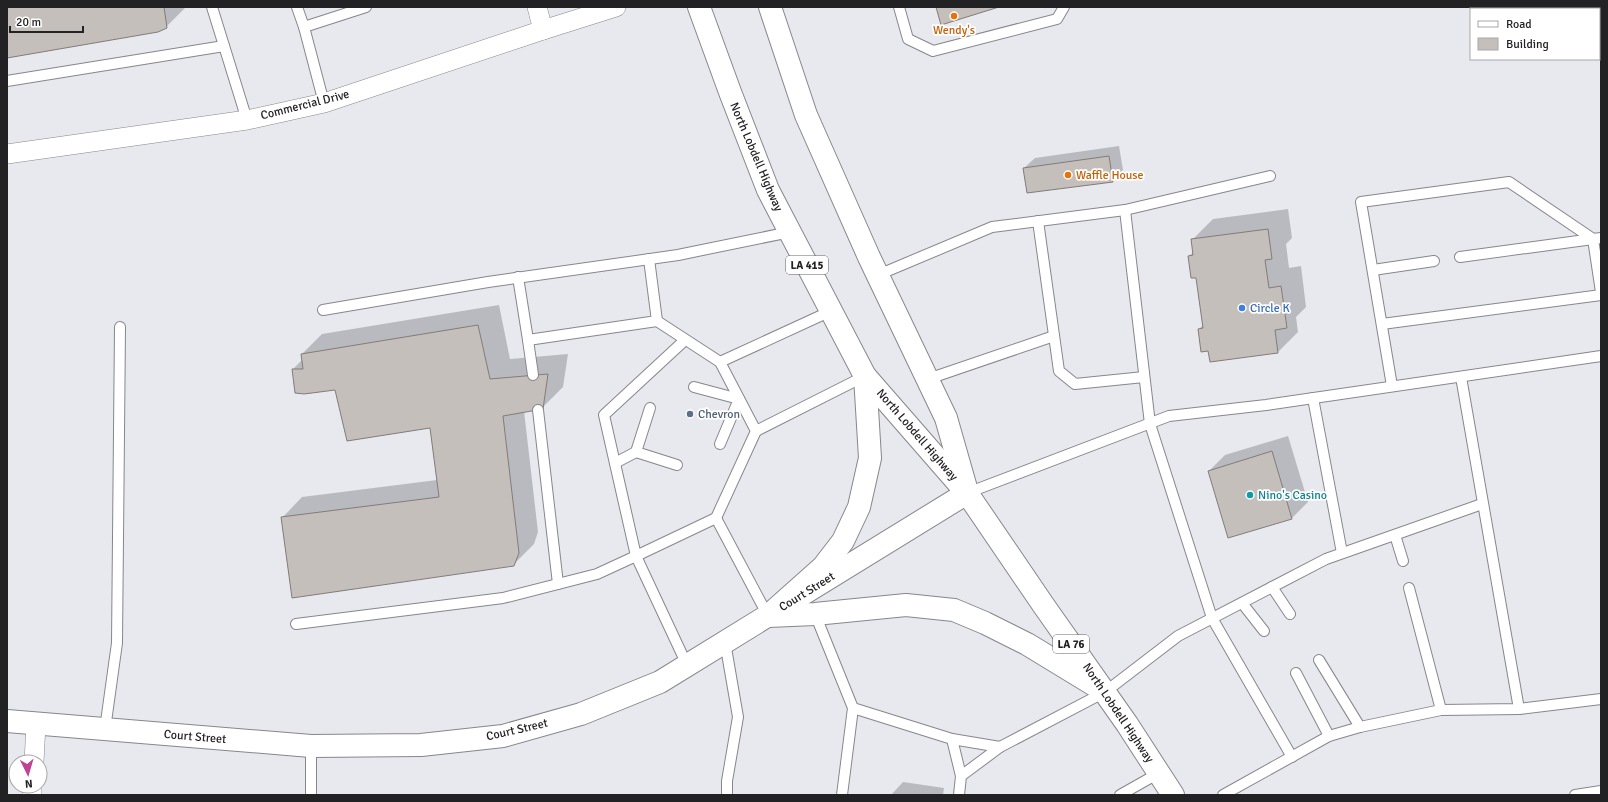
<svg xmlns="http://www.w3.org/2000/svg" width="1608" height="802" viewBox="0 0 1608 802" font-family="Signika,sans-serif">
<rect width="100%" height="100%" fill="#e8e9ef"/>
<g fill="#0003">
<polygon points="7,7 186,7 166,27 7,58"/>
<polygon points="1119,146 1123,170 1112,181 1024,168 1035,158"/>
<polygon points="1288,209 1292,238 1286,244 1289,268 1301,266 1306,307 1296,317 1298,332 1278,352 1199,329 1204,324 1197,277 1189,256 1194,252 1192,240 1213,219"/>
<polygon points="499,305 510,359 568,354 563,387 542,408 524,411 538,532 534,544 513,565 282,518 302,497 437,480 431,427 293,369 303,359 302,354 322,334"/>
<polygon points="1288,436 1308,502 1292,518 1229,537 1209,471 1225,455"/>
<polygon points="903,782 944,788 943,795 891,795"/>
</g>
<g fill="#c5bfbb" stroke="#827c79">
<polygon points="7,7 164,7 167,28 158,32 7,58"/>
<polygon points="936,7 999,7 941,25"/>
<polygon points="1109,156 1113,182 1027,193 1023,168"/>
<polygon points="1268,229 1272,259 1265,260 1269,288 1281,286 1287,328 1275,330 1278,353 1210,362 1208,351 1201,352 1198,329 1203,328 1196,278 1191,278 1188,256 1193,255 1191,239"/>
<polygon points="478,325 490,379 548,374 543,409 503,416 519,553 514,566 292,598 281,517 439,497 430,428 347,441 335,390 304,394 295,393 292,369 303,369 301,354"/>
<polygon points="1272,451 1292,519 1228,538 1208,471"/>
</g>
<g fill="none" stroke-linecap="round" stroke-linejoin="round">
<defs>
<g id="lane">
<polyline points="212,7 247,120"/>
<polyline points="297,7 304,27 366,7"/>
<polyline points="899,7 908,39 933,51 1057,19 1064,7"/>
<polyline points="304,27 324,103"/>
<polyline points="7,81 224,46"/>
<polyline points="1125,210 1150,424 1212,618 1292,757"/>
<polyline points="1038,221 1059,371 1075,384 1144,377"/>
<polyline points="1601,238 1593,239 1601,292"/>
<polyline points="1460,257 1593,239"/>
<polyline points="1373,270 1434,261"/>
<polyline points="878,275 992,227 1125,210 1270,176"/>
<polyline points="518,277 528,340 657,321 649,259"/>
<polyline points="323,310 488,282 678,255 790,232"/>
<polyline points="657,321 720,362 756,431 716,518 636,556 604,415 685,340"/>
<polyline points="1382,324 1601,295"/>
<polyline points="528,340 533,375"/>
<polyline points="720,362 831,311"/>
<polyline points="1461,377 1519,709"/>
<polyline points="928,379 1054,336"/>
<polyline points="1392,386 1361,202 1509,182 1593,239"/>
<polyline points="694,387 739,399 720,444"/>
<polyline points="1313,398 1342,553"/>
<polyline points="650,408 636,452 677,465"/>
<polyline points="538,410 558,584"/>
<polyline points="756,431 865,376"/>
<polyline points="615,463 636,452"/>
<polyline points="967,493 1169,416 1266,405 1601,356"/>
<polyline points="716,518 768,616"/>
<polyline points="1395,535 1403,561"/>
<polyline points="1272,587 1290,614"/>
<polyline points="1409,588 1441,710"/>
<polyline points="1242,603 1264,631"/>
<polyline points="815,614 853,708 842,795"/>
<polyline points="296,624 503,598 597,574 636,556 687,665"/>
<polyline points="725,642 738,717 727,781 727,795"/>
<polyline points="1319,660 1360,727"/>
<polyline points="1296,673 1329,736"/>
<polyline points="853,708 952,739 961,776"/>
<polyline points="105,729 117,643 120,327"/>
<polyline points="952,739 1000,747"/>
<polyline points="311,746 311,795"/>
<polyline points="959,795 961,776 1000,747 1105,692 1178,636 1326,559 1482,504"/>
<polyline points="1120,795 1159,773"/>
<polyline points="1223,795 1329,736 1360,727 1441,710 1519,709 1601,699"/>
<polyline points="1575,795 1601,791"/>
</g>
<g id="street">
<polyline points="537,7 543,30"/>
<polyline points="7,154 247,120 324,103 543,30 616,7"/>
<polyline points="34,762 36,724"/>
<polyline points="32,795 32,786"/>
</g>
<polyline id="secondary" points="7,721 311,746 421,745 503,736 581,714 660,682 967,493"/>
<g id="highway">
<polyline points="699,7 730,92 768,190 865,376 967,493 1044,606 1127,724 1173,795"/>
<polyline points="770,7 806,115 869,257 946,418 966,488"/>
<polyline points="768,616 815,614 906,605 954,610 985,623 1027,644 1096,686"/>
<polyline points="768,616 823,567 843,541 859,507 870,458 865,376"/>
</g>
</defs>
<use href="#lane" stroke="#86878d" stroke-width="12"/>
<use href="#street" stroke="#86878d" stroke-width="20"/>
<use href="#secondary" stroke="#86878d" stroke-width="24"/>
<use href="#highway" stroke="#86878d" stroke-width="24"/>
<use href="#lane" stroke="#fff" stroke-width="10"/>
<use href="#street" stroke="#fff" stroke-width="19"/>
<use href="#secondary" stroke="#fff" stroke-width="22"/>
<use href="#highway" stroke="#fff" stroke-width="22"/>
</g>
<g fill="#e8710a" stroke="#fff" stroke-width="1.5">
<circle cx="954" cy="16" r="4"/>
<circle cx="1068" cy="175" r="4"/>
</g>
<circle fill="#3f7fe0" stroke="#fff" stroke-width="1.5" cx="1242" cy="308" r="4"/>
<circle fill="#5c6f8a" stroke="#fff" stroke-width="1.5" cx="690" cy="414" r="4"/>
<circle fill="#0f9aa8" stroke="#fff" stroke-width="1.5" cx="1250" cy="495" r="4"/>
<g text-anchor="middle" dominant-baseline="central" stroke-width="3.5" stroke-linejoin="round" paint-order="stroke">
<g fill="#fff" stroke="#646466" stroke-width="1">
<rect x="786" y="256" width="42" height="18" rx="3"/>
<rect x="1053" y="635" width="36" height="18" rx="3"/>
</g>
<g font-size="11" font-weight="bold" fill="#222225">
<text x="807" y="265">LA 415</text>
<text x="1071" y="644">LA 76</text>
</g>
<g font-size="12" fill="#c56008" stroke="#fff">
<text x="954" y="30">Wendy's</text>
<text x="1076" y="175" text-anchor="start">Waffle House</text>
</g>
<g font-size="12" fill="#222225" stroke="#fff">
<text transform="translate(305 105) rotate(-14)">Commercial Drive</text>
<text transform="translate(756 157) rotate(67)">North Lobdell Highway</text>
<text transform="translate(917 435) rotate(49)">North Lobdell Highway</text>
<text transform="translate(807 592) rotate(-32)">Court Street</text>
<text transform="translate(1118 713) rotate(56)">North Lobdell Highway</text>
<text transform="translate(517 730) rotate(-13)">Court Street</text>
<text transform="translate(195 737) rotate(5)">Court Street</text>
</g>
<g font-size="12" fill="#366cbe" stroke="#fff" text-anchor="start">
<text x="1250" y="308">Circle K</text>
</g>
<g font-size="12" fill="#4e5e75" stroke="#fff" text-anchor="start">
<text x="698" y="414">Chevron</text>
</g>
<g font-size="12" fill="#0d838f" stroke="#fff" text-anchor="start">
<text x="1258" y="495">Nino's Casino</text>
</g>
</g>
<rect width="1608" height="802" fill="none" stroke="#222225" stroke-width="16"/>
<rect x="1470" y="8" width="130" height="52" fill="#ffffff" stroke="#a7a7a8"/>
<rect x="1478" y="21" width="20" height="6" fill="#ffffff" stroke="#a7a7a8"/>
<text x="1506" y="28" font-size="12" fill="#222225">Road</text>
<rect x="1478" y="38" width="20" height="12" fill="#c5bfbb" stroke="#a7a7a8"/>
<text x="1506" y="48" font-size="12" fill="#222225">Building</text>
<g transform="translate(28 774) rotate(175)"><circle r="19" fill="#ffffff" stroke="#a7a7a8"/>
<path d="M0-3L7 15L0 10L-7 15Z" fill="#bf4392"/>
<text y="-6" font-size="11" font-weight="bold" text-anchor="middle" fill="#222225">N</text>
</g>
<path d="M10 26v6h73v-6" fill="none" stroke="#222225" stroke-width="2"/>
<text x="16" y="26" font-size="12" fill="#222225" stroke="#ffffff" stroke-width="3" paint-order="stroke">20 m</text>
</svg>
